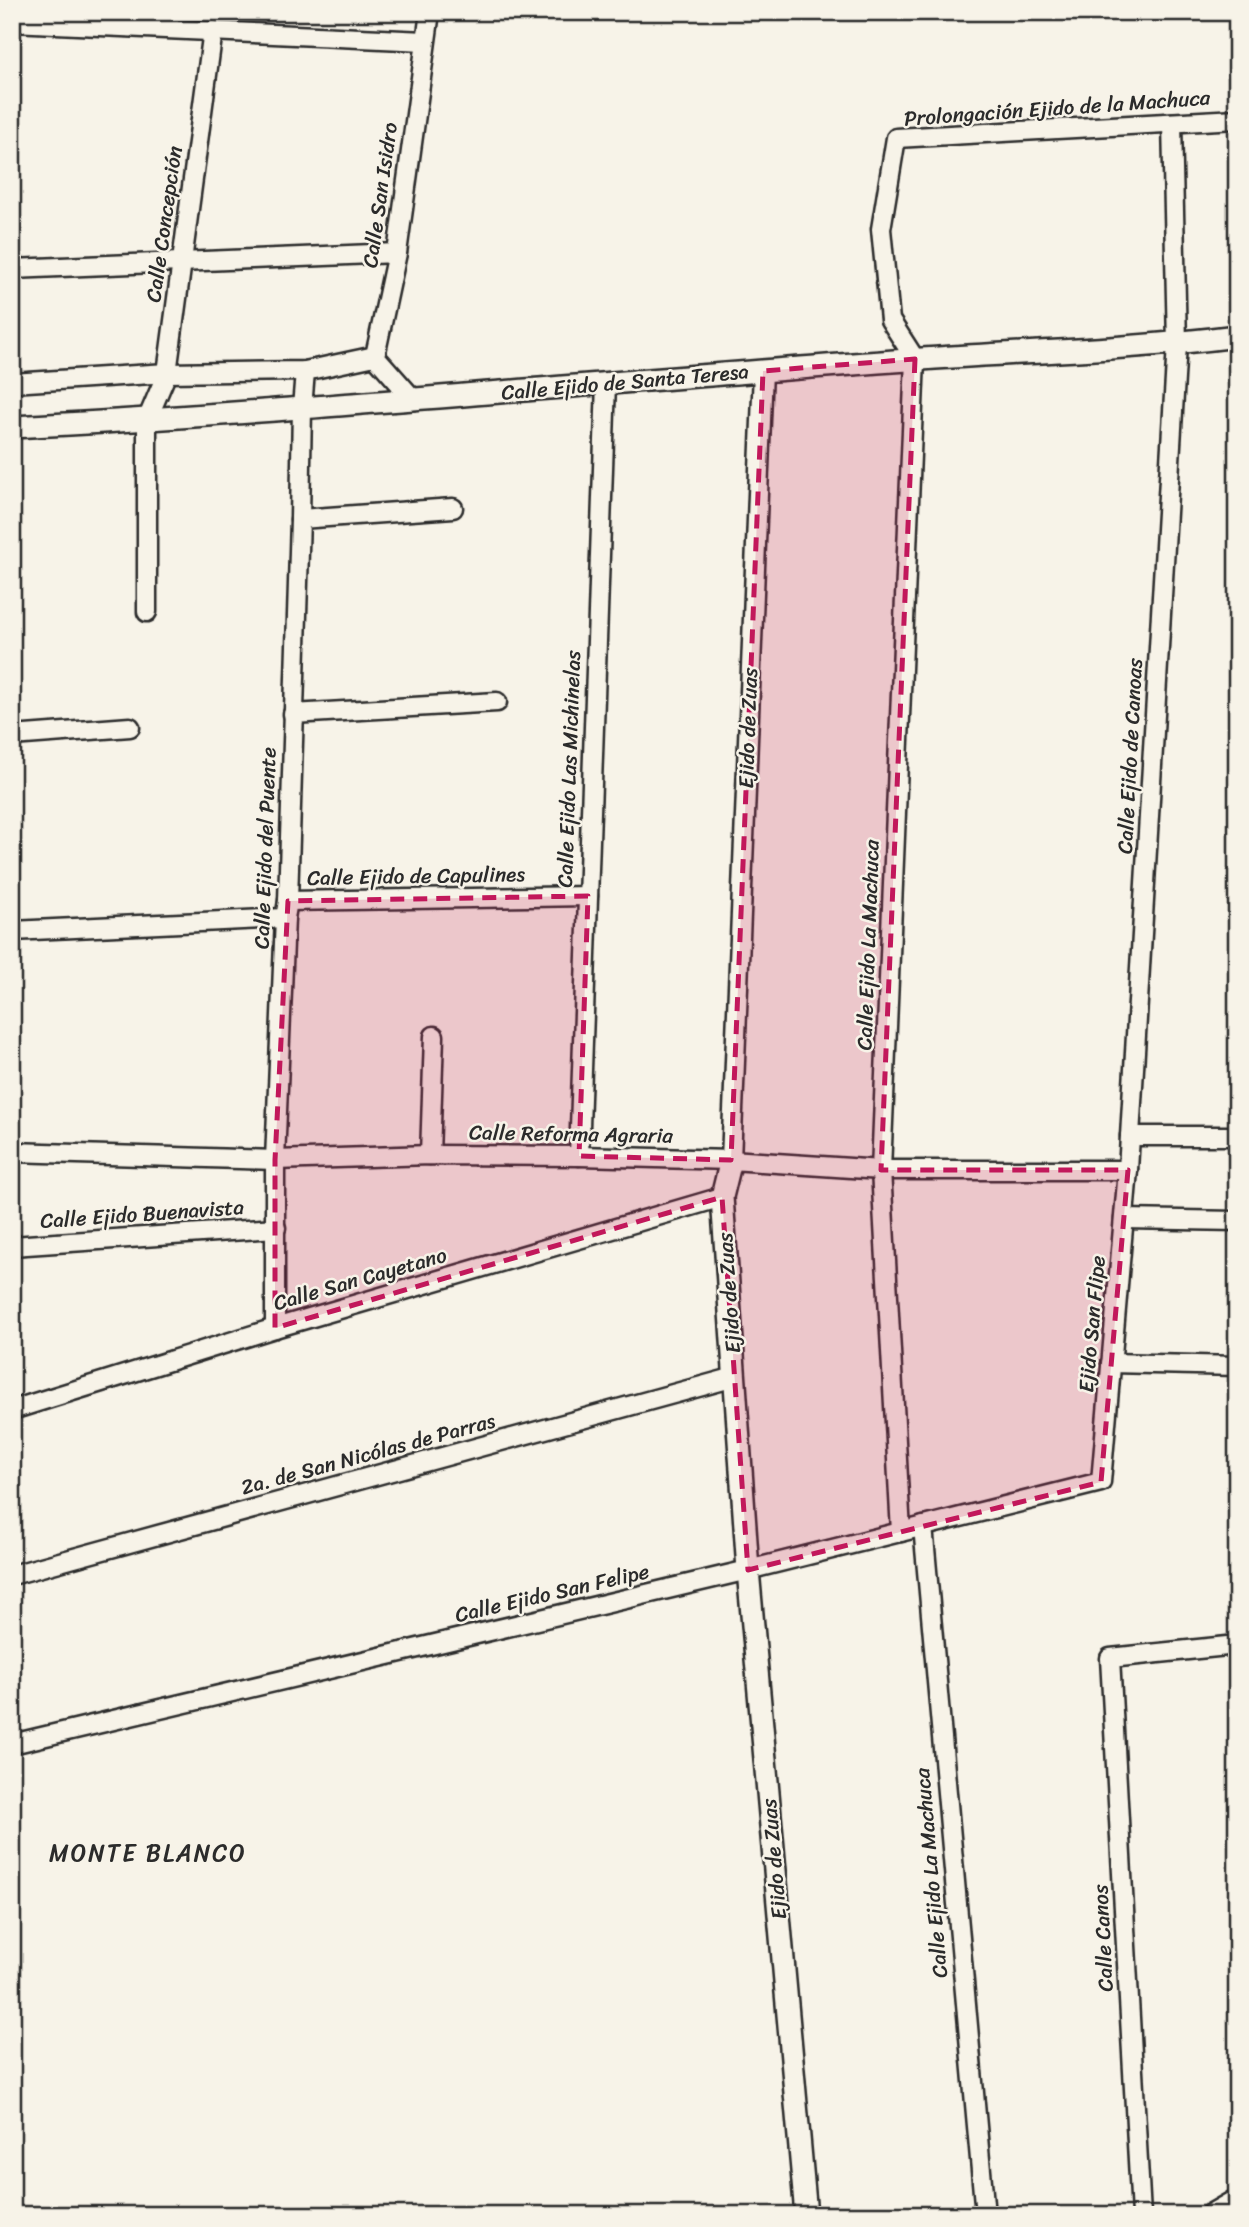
<svg xmlns="http://www.w3.org/2000/svg" width="1249" height="2227" viewBox="0 0 1249 2227" font-family="Sriracha,sans-serif">
<rect width="100%" height="100%" fill="#f7f3e8"/>
<filter id="ink" filterUnits="userSpaceOnUse"><feTurbulence type="fractalNoise" baseFrequency=".0143" numOctaves="2"/><feDisplacementMap in="SourceGraphic" scale="14" xChannelSelector="R" yChannelSelector="G"/><feConvolveMatrix kernelMatrix="1 2 1 2 8 2 1 2 1" color-interpolation-filters="sRGB"/></filter>
<g filter="url(#ink)">
<g fill="none" stroke-linecap="round" stroke-linejoin="round">
<defs>
<g id="minor">
<polyline points="12,22 425,41"/>
<polyline points="12,269 397,253"/>
<polyline points="375,356 397,253 430,12"/>
<polyline points="375,356 414,400"/>
<polyline points="12,383 167,373 305,371 375,356"/>
<polyline points="300,519 453,508"/>
<polyline points="147,612 147,420 167,373 213,30"/>
<polyline points="293,714 497,702"/>
<polyline points="12,736 130,727"/>
<polyline points="288,901 588,896"/>
<polyline points="12,931 285,918"/>
<polyline points="1130,1136 1237,1136"/>
<polyline points="12,1152 275,1160 430,1155 579,1156 731,1160 881,1170 1128,1170"/>
<polyline points="430,1155 434,1036"/>
<polyline points="579,1156 606,383"/>
<polyline points="731,1160 763,371"/>
<polyline points="1124,1219 1237,1221"/>
<polyline points="12,1246 276,1228"/>
<polyline points="275,1328 275,1160 285,918 288,901 300,519 302,408 305,371"/>
<polyline points="1111,1363 1237,1366"/>
<polyline points="12,1410 275,1328 722,1197"/>
<polyline points="923,1526 985,2215"/>
<polyline points="901,1532 881,1170 915,359 890,320 881,229 896,138 1237,119"/>
<polyline points="12,1575 735,1377"/>
<polyline points="12,1744 748,1570 1101,1482 1128,1170 1177,344 1172,123"/>
<polyline points="1141,2215 1110,1658 1237,1645"/>
</g>
<g id="tertiary">
<path d="M12 427C267 414 521 389 775 370 851 364 927 358 1003 354 1081 350 1159 346 1237 336"/>
<polyline points="731,1160 722,1197 748,1570 806,2215"/>
<polyline points="1211,2215 1237,2200"/>
</g>
</defs>
<use href="#minor" stroke="#2b2b2b" stroke-width="23"/>
<use href="#tertiary" stroke="#2b2b2b" stroke-width="26"/>
<use href="#minor" stroke="#f7f3e8" stroke-width="18"/>
<use href="#tertiary" stroke="#f7f3e8" stroke-width="21"/>
</g>
</g>
<path fill="#c2185b" fill-opacity="0.2" stroke="#c2185b" stroke-width="5" stroke-dasharray="14 9" stroke-linejoin="round" d="M915 359 881 1170H1128L1101 1482 748 1570 722 1197 275 1328V1160L288 901 588 896 579 1156 731 1160 763 371Z"/>
<g text-anchor="middle" dominant-baseline="central" stroke-width="5" stroke-linejoin="round" paint-order="stroke">
<g font-size="21" fill="#2b2b2b" stroke="#f7f3e8">
<text transform="translate(1057 108) rotate(-4)">Prolongación Ejido de la Machuca</text>
<text transform="translate(380 195) rotate(-82)">Calle San Isidro</text>
<text transform="translate(164 224) rotate(-82)">Calle Concepción</text>
<text transform="translate(625 382) rotate(-5)">Calle Ejido de Santa Teresa</text>
<text transform="translate(748 728) rotate(-88)">Ejido de Zuas</text>
<text transform="translate(1130 756) rotate(-87)">Calle Ejido de Canoas</text>
<text transform="translate(569 769) rotate(-88)">Calle Ejido Las Michinelas</text>
<text transform="translate(265 848) rotate(-88)">Calle Ejido del Puente</text>
<text transform="translate(416 876) rotate(-1)">Calle Ejido de Capulines</text>
<text transform="translate(868 945) rotate(-88)">Calle Ejido La Machuca</text>
<text transform="translate(571 1134) rotate(1)">Calle Reforma Agraria</text>
<text transform="translate(142 1214) rotate(-4)">Calle Ejido Buenavista</text>
<text transform="translate(360 1279) rotate(-16)">Calle San Cayetano</text>
<text transform="translate(729 1293) rotate(-94)">Ejido de Zuas</text>
<text transform="translate(1092 1324) rotate(-85)">Ejido San Flipe</text>
<text transform="translate(368 1454) rotate(-15)">2a. de San Nicólas de Parras</text>
<text transform="translate(552 1593) rotate(-13)">Calle Ejido San Felipe</text>
<text transform="translate(774 1859) rotate(-95)">Ejido de Zuas</text>
<text transform="translate(931 1873) rotate(-95)">Calle Ejido La Machuca</text>
<text transform="translate(1103 1938) rotate(-93)">Calle Canos</text>
</g>
<g font-size="24" letter-spacing="2" fill="#2b2b2b" stroke="#f7f3e8">
<text x="148" y="1853">MONTE BLANCO</text>
</g>
</g>
<rect width="1249" height="2227" fill="none" stroke="#f7f3e8" stroke-width="42"/>
<rect x="21" y="21" width="1207" height="2185" fill="none" stroke="#2b2b2b" stroke-width="2.5" filter="url(#ink)"/>
</svg>
